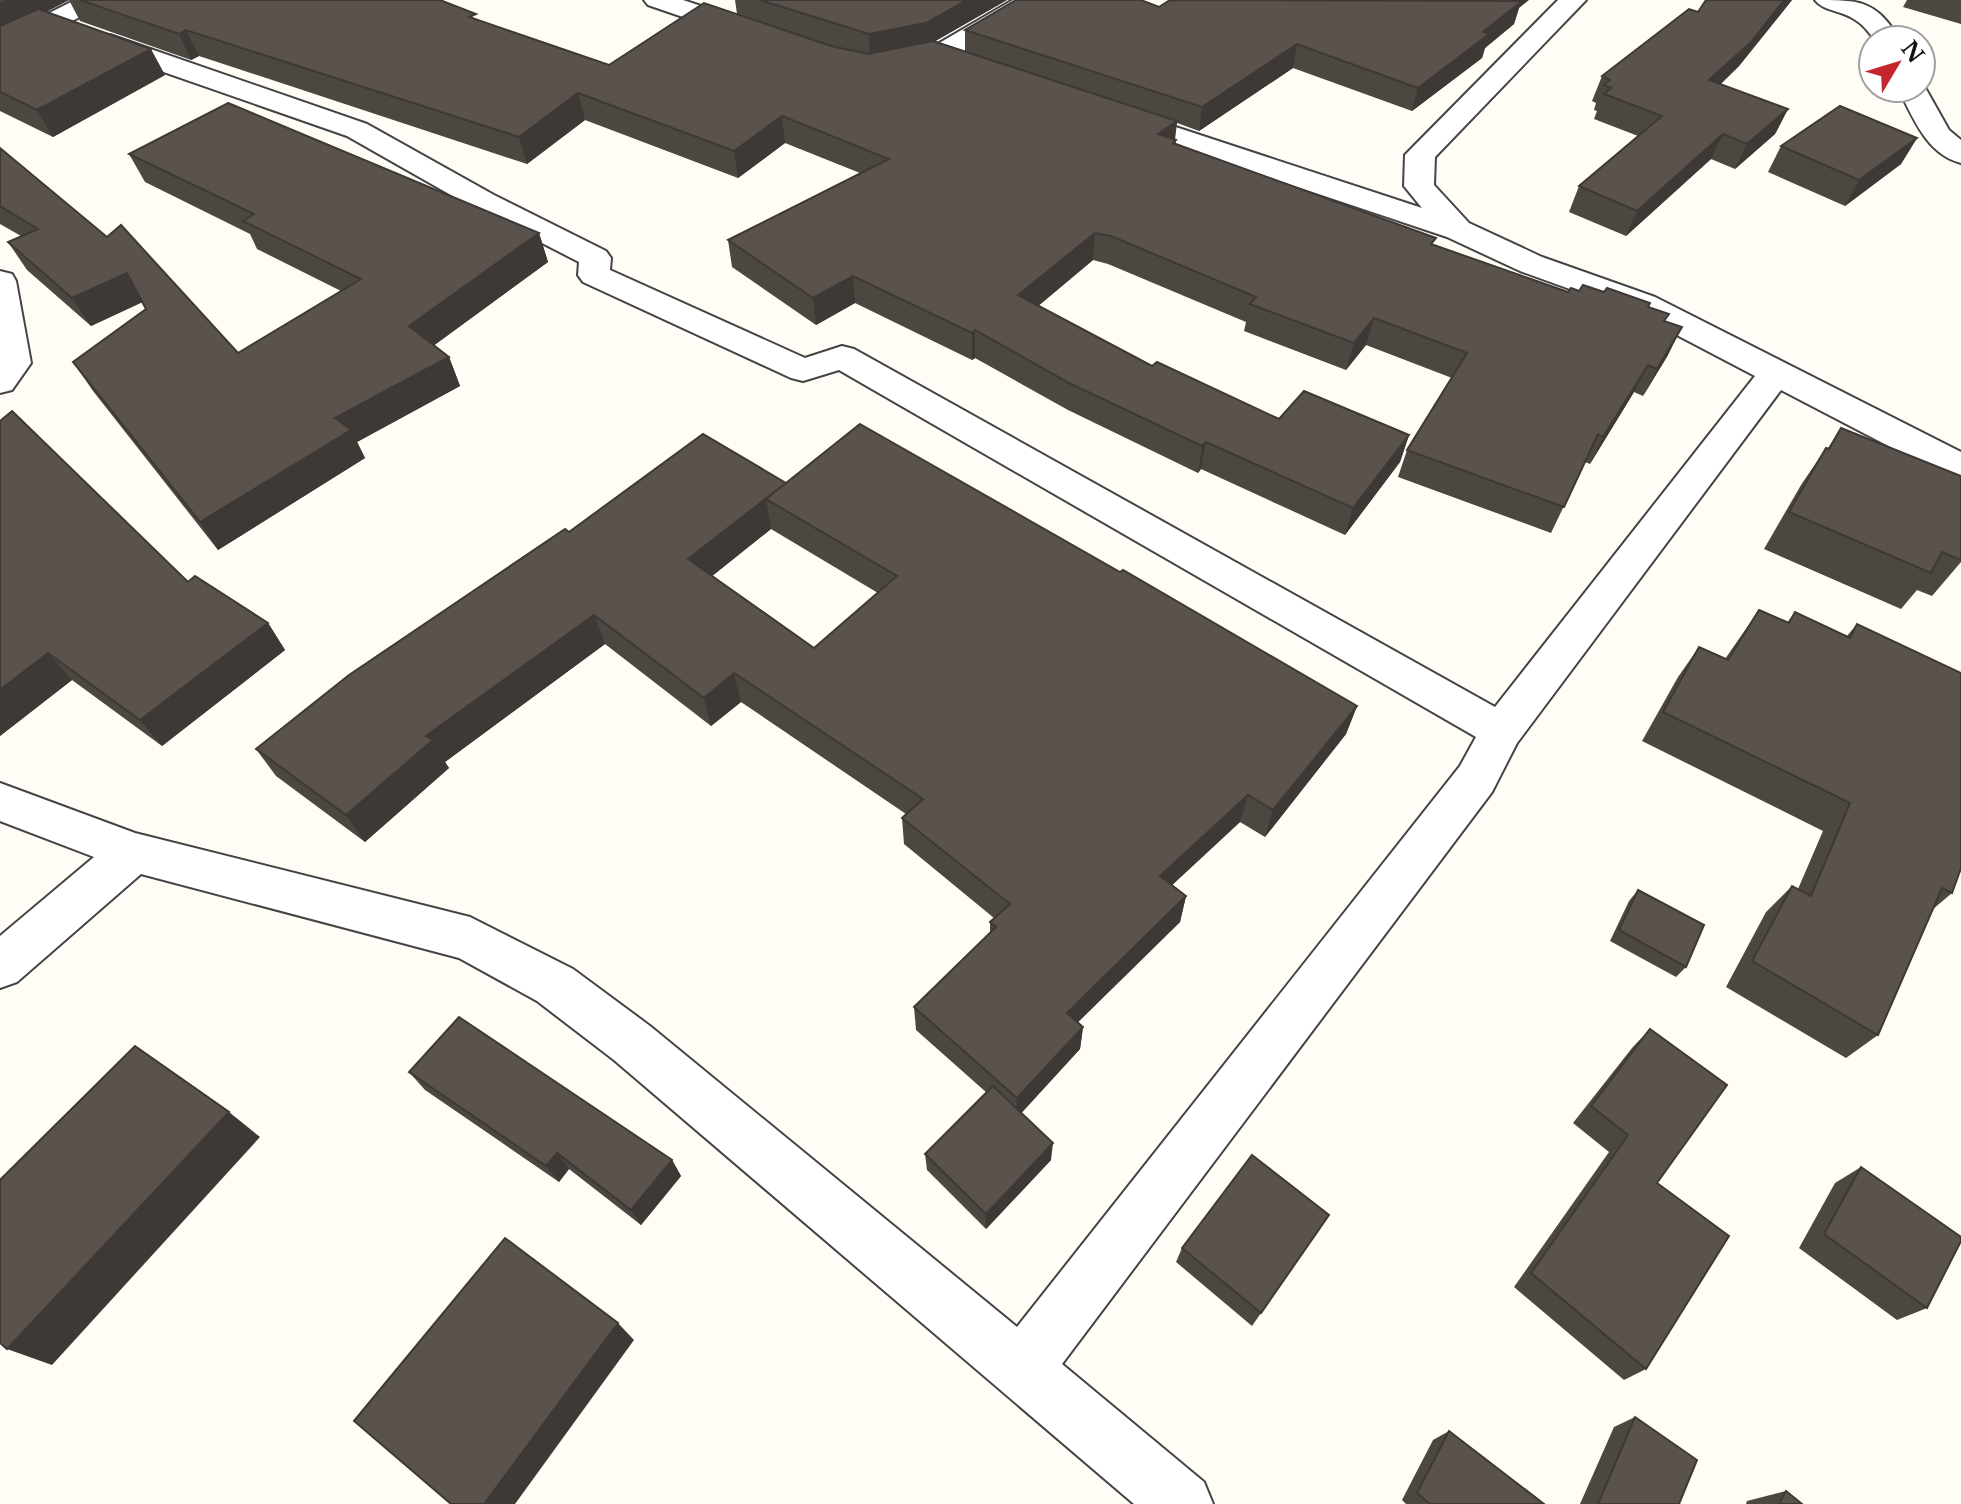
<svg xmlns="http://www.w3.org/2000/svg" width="1961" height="1504" viewBox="0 0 1961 1504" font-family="'Libre Baskerville',serif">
<rect width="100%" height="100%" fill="#fffdf5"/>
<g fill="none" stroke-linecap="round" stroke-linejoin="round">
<defs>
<g id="minor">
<polygon points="75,0 108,0 104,5 0,57 0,38"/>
<polygon points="644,0 683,0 756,24 760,30 756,36 738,36 648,5"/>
<path d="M1013 0H1044L1040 5C999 30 937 80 887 68L883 62 887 56 929 49Z"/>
<polygon points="1558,0 1586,0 1435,157 1434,185 1469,223 1542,257 1655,297 1961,452 1961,481 1948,477 1781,390 1517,743 1492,792 1062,1364 1204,1482 1213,1504 1134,1504 614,1060 537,1001 459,958 141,874 17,982 0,988 0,936 94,857 0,821 0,783 135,833 470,917 573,969 650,1026 1017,1327 1460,766 1476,737 839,370 803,381 791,378 583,282 578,275 579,262 472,207 347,136 92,47 88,41 92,35 110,35 367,124 494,195 606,251 611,258 610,270 805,358 842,346 854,349 1495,707 1755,376 1631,311 1520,271 1447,237 1107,123 1103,117 1107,111 1117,108 1127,111 1422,208 1404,186 1405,155"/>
<path d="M1815 0C1860 0 1876 0 1900 40H1874C1854 6 1827 16 1815 0Z"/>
<path d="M1922 82 1949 130 1961 140V163C1926 154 1913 117 1898 88H1921Z"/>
<polygon points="0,271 12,274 16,281 31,363 12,390 0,393"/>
</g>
</defs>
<use href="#minor" stroke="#444" stroke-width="4"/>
<use href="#minor" fill="#fff" fill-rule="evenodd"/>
</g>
<g fill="#4d4742" fill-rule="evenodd">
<polygon points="0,0 69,0 46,12 165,75 53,137 0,111"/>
<polygon points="69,0 440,0 478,20 609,65 737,14 735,0 1007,0 935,41 965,51 965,30 1159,7 1519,8 1514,24 1485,48 1482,58 1412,111 1293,68 1199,131 1177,123 1175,140 1176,144 1434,245 1568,292 1579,291 1648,307 1665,322 1668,355 1643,396 1634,392 1590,464 1585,462 1551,533 1398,477 1407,450 1452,378 1366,345 1346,370 1244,331 1246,322 1108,264 1093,260 1038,306 1152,366 1279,419 1409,435 1400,462 1345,535 1201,469 1198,473 1068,410 975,358 972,360 855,303 816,325 732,267 728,240 860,173 785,143 738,178 585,120 527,164 199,56 191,60 80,21"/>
<polygon points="1706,0 1792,0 1739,66 1721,84 1788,109 1775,134 1735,169 1711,159 1626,236 1569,212 1579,186 1638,136 1594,119 1597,111 1594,110 1596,103 1592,101 1602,76 1698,12"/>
<polygon points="1907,0 1961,0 1961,24 1903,7"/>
<polygon points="1917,138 1901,164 1845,206 1768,172 1781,146"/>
<polygon points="0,148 238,353 341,291 257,249 250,234 145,182 129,154 539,233 548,262 434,345 449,357 460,386 357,442 365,458 218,550 93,391 73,362 146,309 143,302 91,326 27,270 8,242 21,236 0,224"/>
<polygon points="0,421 188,582 268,623 285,650 162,746 72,680 0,736"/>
<polygon points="1841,428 1961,476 1961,562 1932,596 1917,590 1901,609 1764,549 1801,485 1826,448 1828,448"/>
<path d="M786 483 1120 572 1357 706 1346 734 1265 837 1240 822 1172 885 1186 896 1180 922 1078 1022 1083 1027 1080 1049 1021 1113 1051 1160 986 1229 927 1170 925 1154 987 1093 916 1030 914 1007 990 933V922L994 918 904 844 902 818 906 814 741 702 711 726 605 644 445 762 449 768 365 842 276 776 256 749 569 532ZM771 529 878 593 814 648 712 576Z"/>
<polygon points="1759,610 1787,623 1795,612 1847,636 1857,624 1952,893 1932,910 1878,1035 1846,1058 1726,987 1766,912 1792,886 1798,889 1823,831 1642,741 1678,677 1699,647 1725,659"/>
<polygon points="1638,890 1686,967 1676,977 1610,941 1629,901"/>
<polygon points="1650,1029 1657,1183 1646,1369 1624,1380 1514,1287 1609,1152 1573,1123 1632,1048"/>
<polygon points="409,1072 672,1160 681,1176 641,1225 569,1169 559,1182 425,1090"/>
<polygon points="1861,1167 1927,1308 1897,1320 1799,1248 1835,1183"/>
<polygon points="1182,1248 1261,1313 1252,1326 1176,1262"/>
<polygon points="1635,1417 1679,1504 1580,1504 1614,1427"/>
<polygon points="1449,1431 1544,1504 1406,1504 1402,1500 1433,1440"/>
<polygon points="1786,1491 1802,1504 1746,1504 1747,1501"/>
</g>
<g fill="#3f3936">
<polygon points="5,0 69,0 0,36 0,3"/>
<polygon points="967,0 1007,0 927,46 870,58 869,34"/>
<polygon points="1511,0 1529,0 1519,8 1514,24 1485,48 1482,58 1412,111 1418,88 1483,32"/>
<polygon points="1784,0 1792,0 1739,66 1698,105 1709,80"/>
<polygon points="186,30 199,56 191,60 179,34"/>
<polygon points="1297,44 1293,68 1199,131 1202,107"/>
<polygon points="151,49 165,75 53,137 37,110"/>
<polygon points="578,93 585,120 527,164 519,137"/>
<polygon points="1788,109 1775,134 1735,169 1747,144"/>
<polygon points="782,116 785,143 738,178 734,151"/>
<polygon points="1177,121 1174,142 1176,140 1173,167 1158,134"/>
<polygon points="1723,134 1711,159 1626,236 1637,211"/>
<polygon points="1917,138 1901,164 1845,206 1859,180"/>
<polygon points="539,233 548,262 421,355 409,326"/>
<polygon points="1095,233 1093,260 1018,323 1018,295"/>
<polygon points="127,273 144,301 91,326 72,298"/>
<polygon points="853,276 855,303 816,325 813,298"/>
<polygon points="1374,318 1366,345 1346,370 1354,343"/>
<polygon points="1682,327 1668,355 1643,396 1657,369"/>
<polygon points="975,330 975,358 972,360 972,333"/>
<polygon points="449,357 460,386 357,442 365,458 218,550 200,522 335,418"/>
<polygon points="1648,365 1634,392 1590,464 1603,437"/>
<polygon points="1409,435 1400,462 1345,535 1353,508"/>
<polygon points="1206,442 1201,469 1198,473 1202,446"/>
<polygon points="766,499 771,529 696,589 688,559"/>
<polygon points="594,615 605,644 445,762 449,768 365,842 346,815 426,736"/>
<polygon points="268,623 285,650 162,746 140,720"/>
<polygon points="48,653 72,680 0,736 0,690"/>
<polygon points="734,673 741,702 711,726 704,698"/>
<polygon points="1357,706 1346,734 1265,837 1273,810"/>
<polygon points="1248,795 1240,822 1155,901 1160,876"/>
<polygon points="1186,896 1180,922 1064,1036 1067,1013"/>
<polygon points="1083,1027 1080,1049 1016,1119 1017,1098"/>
<polygon points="229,1112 260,1137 52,1365 7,1349"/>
<polygon points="1053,1143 1051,1160 986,1229 986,1214"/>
<polygon points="557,1153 569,1169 559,1182 546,1166"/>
<polygon points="672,1160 681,1176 641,1225 631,1210"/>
<polygon points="618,1323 634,1340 515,1504 484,1504"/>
</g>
<g fill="#5a524d" stroke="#3f3936" stroke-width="2" fill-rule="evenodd">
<polygon points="80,0 440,0 476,14 469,17 609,65 704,3 831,46 868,54 933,41 1177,121 1158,134 1176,140 1173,143 1436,238 1431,244 1568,292 1571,288 1579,291 1583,285 1604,292 1607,288 1650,303 1648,307 1669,314 1664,321 1682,327 1657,369 1648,365 1603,437 1598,434 1564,507 1407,450 1467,353 1374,318 1354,343 1250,304 1256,297 1111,236 1095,233 1018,295 1152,366 1157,362 1279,419 1304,391 1409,435 1353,508 1206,442 1202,446 1069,383 975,330 972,333 853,276 813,298 728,240 889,159 782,116 734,151 578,93 519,137 186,30 179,34"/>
<polygon points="760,0 967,0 926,23 869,34"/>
<polygon points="1016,0 1141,0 1159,7 1170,0 1522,1 1483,32 1489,34 1418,88 1297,44 1202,107 965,30"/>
<polygon points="1706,0 1784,0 1751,42 1709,80 1788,109 1747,144 1723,134 1637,211 1579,186 1662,116 1604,94 1611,88 1604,85 1610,80 1602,76 1689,9 1698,12"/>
<polygon points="38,9 151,49 37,110 0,92 0,26"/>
<polygon points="228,103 539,233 409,326 449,357 335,418 351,430 200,522 73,362 146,309 127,273 72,298 8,242 38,229 0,206 0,148 107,237 121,225 238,353 361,279 243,221 254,214 129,154"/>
<polygon points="1840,106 1917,138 1859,180 1781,146"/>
<polygon points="12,411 188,582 195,576 268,623 140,720 48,653 0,690 0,421"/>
<path d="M860 424 1120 572 1123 570 1357 706 1273 810 1248 795 1160 876 1186 896 1067 1013 1083 1027 1017 1098 914 1007 996 927 990 922 1010 904 902 818 923 799 734 673 704 698 594 615 426 736 433 740 346 815 256 749 349 675 565 529 569 532 703 434 786 483ZM786 483 766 499 897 576 814 648 688 559Z"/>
<polygon points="1841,428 1961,476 1961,560 1942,552 1931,573 1789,512 1826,448 1829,449"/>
<polygon points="1759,610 1789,623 1795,612 1850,638 1857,624 1961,673 1961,868 1952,893 1942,888 1878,1035 1752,961 1792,886 1811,896 1850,803 1663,712 1699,647 1728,660"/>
<polygon points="1638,890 1704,925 1686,967 1619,930"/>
<polygon points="459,1017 672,1160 631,1210 557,1153 546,1166 409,1072"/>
<polygon points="1650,1029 1727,1085 1657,1183 1729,1236 1646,1369 1531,1273 1628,1135 1591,1106"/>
<polygon points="135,1046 229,1112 7,1349 0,1343 0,1180"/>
<polygon points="993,1086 1053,1143 986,1214 925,1154"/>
<polygon points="1252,1155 1329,1215 1261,1313 1182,1248"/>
<polygon points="1861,1167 1961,1237 1961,1241 1927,1308 1824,1234"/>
<polygon points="505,1238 618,1323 484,1504 451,1504 354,1421"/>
<polygon points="1635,1417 1697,1460 1679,1504 1598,1504"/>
<polygon points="1449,1431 1544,1504 1430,1504 1417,1493"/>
<polygon points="1786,1491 1802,1504 1779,1504"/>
</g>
<g transform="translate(1897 64) rotate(52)"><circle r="38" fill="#ffffff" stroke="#a0a0a0" stroke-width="2"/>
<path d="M0-6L14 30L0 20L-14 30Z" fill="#c4262e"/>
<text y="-12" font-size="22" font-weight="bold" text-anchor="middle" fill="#111111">N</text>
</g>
</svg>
